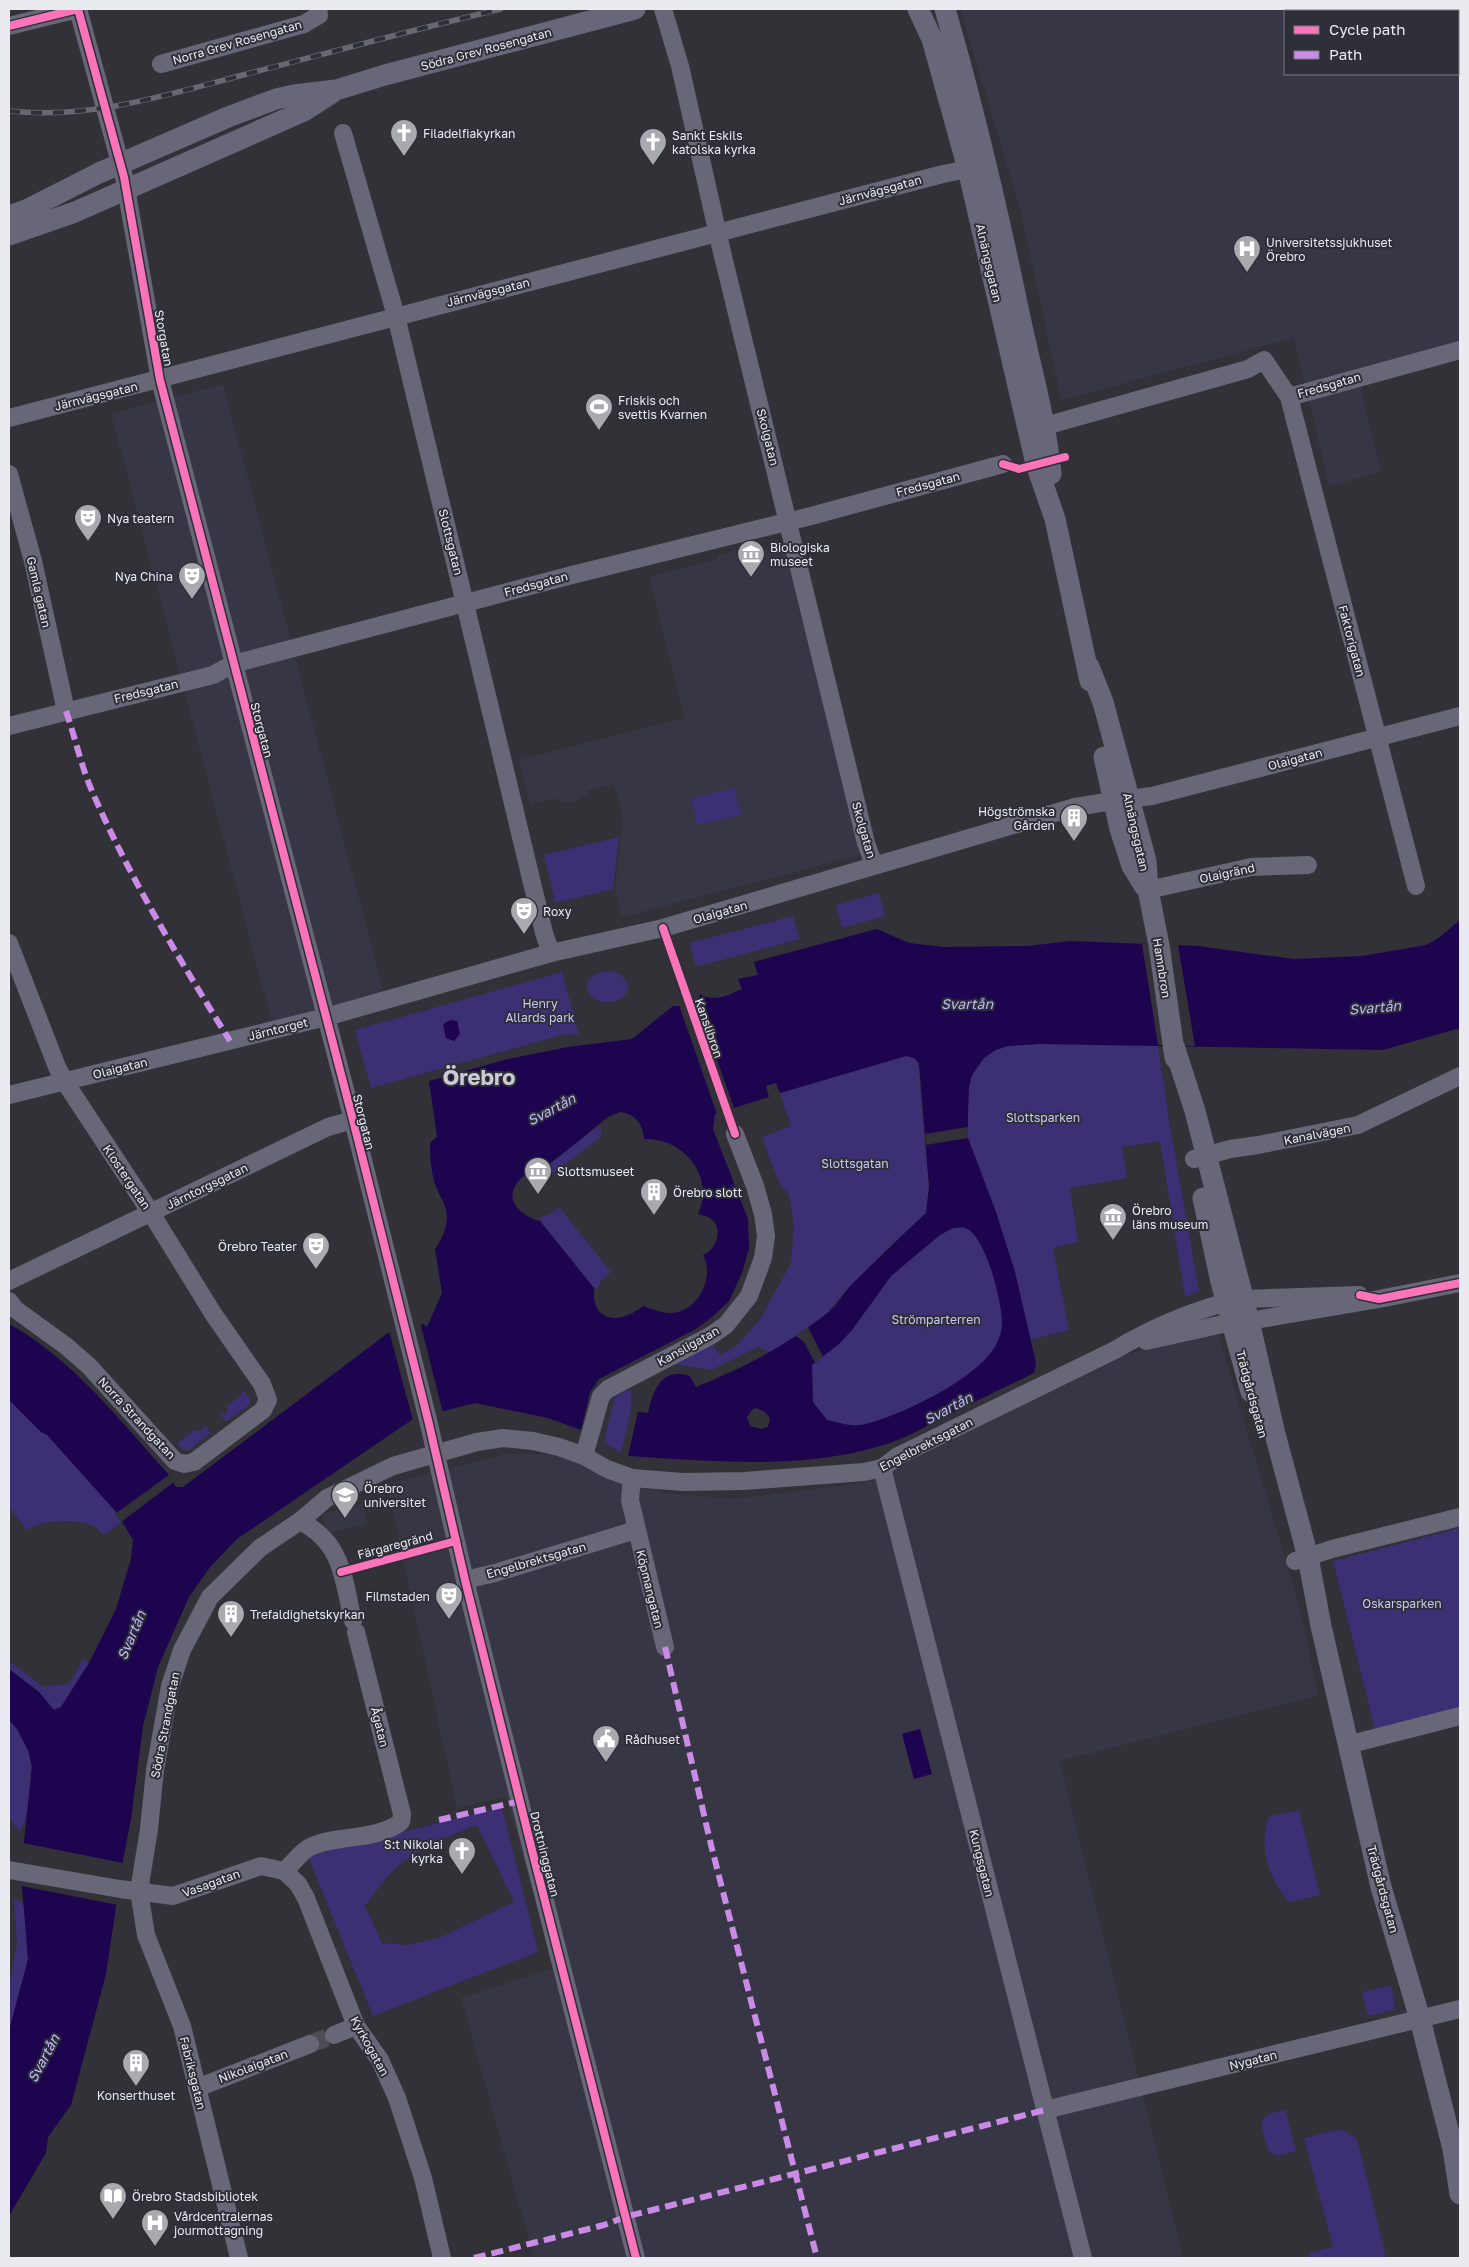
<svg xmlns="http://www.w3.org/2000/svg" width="1469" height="2267" viewBox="0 0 1469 2267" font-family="'Golos Text',sans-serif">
<rect width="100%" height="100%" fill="#313137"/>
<g fill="#373645" fill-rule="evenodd">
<path d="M960 9H1460V344L1359 371 1365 410 1382 472 1329 486 1294 338 1061 400 1020 208ZM1285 11H1458V74H1285Z"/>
<polygon points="223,384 384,993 272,1023 111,414"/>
<polygon points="783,544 864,854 622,917 615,890 623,820 614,784 586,791 587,795 578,797 579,800 573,802 567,803 566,801 559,802 557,798 530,805 519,760 685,718 649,577 718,559 718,555 737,550 739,555"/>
<polygon points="1217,1331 1301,1612 1318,1696 1060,1761 1183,2258 534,2258 461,1998 554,1968 506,1797 457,1808 387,1484 509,1453 560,1455 666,1493 733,1499 864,1483 1122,1356"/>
<polygon points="363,1504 367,1524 328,1533 322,1514"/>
</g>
<g fill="#3c2f74" fill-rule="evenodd">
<polygon points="735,788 741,815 697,825 691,798"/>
<polygon points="619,837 613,889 555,903 544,855"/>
<polygon points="879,893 885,916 842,928 836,905"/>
<polygon points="793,916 800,939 696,967 690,943"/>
<path d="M614 971C647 987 614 1014 592 997 586 992 586 986 589 979L601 972Z"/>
<polygon points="562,972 579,1034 562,1035 371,1088 355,1030"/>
<path d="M1039 1044 1158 1045 1169 1121 1199 1291 1185 1297 1160 1141 1122 1147 1127 1178 1070 1188 1078 1242 1053 1248 1069 1330 1030 1340 1015 1272 968 1138C968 1107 962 1064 997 1049 1010 1044 1026 1045 1039 1044Z"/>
<polygon points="906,1056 914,1058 918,1063 929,1187 926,1213 883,1253 839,1298 828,1313 772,1353 758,1347 712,1370 675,1364 713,1344 720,1355 737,1345 759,1321 791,1263 794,1224 789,1195 781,1185 774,1171 762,1137 791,1126 780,1093"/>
<polygon points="597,1127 601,1129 601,1137 551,1175 541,1170"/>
<polygon points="559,1207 611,1272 601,1281 598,1289 594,1288 540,1221 541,1217 551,1214"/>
<path d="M953 1228C956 1228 962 1227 965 1228 985 1233 1003 1304 1002 1324 1002 1330 999 1340 996 1345 978 1379 897 1418 861 1425 851 1427 837 1422 827 1420L813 1402 812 1365 852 1330 891 1276 940 1235Z"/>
<polygon points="631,1389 631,1410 621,1453 604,1442 615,1395"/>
<polygon points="243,1390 250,1399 249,1405 226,1422 220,1414 227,1413 227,1406 241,1395"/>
<path d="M9 1400 41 1432 47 1435 93 1484 123 1521 104 1535C101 1533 98 1529 95 1527 80 1518 41 1519 27 1530L9 1507Z"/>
<polygon points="205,1425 211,1433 189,1450 182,1450 177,1443 195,1430 202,1431"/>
<polygon points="1460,1528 1460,1708 1375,1730 1333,1561"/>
<polygon points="83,1659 89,1663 61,1707 54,1710 39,1692 9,1669 9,1661 44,1687 70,1683"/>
<path d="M9 1720C32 1746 33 1762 29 1795 27 1810 27 1820 19 1832L9 1817Z"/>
<path d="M502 1807 538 1952 373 2016 308 1856ZM477 1825 514 1902 439 1938 408 1945 382 1943 365 1906C375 1893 385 1878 397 1867 419 1849 450 1835 477 1825Z"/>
<path d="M1299 1810 1320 1895 1289 1902C1268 1877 1259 1849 1268 1817Z"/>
<polygon points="14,1898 24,1905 28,1959 9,2031 9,1988 17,1943"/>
<polygon points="1391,1985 1395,2002 1393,2010 1368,2016 1362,1992"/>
<polygon points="1285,2110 1296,2151 1277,2156 1268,2151 1261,2123 1268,2114"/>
<polygon points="1341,2129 1357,2139 1386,2258 1309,2258 1310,2253 1333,2247 1304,2138"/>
</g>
<g fill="#1d044e" fill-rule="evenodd">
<path d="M1460 920V1028L1383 1050 1039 1044 1008 1046 996 1050 984 1058 972 1075 969 1086 968 1115V1138L996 1212 1015 1272 1036 1363 1034 1373C1003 1388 973 1403 942 1418 928 1425 913 1434 898 1440 812 1472 717 1461 628 1456L638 1412 648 1413C653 1390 662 1366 690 1376L696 1387C743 1368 786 1346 826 1314 836 1307 843 1294 851 1285 876 1261 900 1237 926 1213L929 1187 919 1063 914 1058 906 1056 780 1093 776 1083 766 1086 769 1097 715 1114 713 1129 748 1219 749 1248 742 1273 729 1301 712 1317 696 1329 599 1379 590 1392 581 1430 548 1418 475 1403 413 1419 237 1539 210 1567 189 1597 158 1667 143 1726 131 1819 123 1860 106 1974 71 2105 48 2137 46 2153 9 2216V2031L28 1959 22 1887 24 1841 32 1766 28 1750 17 1729 9 1720V1669L39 1692 54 1710 61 1707 89 1663 116 1609 131 1559 133 1540 117 1513 47 1435 41 1432 9 1400V1324C74 1360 120 1421 169 1475L176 1487H183L388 1333 423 1324 427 1327 442 1293 435 1249C444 1236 451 1219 444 1204 441 1197 437 1190 434 1182 431 1169 430 1156 430 1143L437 1137 429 1081 508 1059 568 1047 632 1039 673 1006H679L698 999 700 994C713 1003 729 995 742 989L738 979 758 975 754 962 877 929 909 943 944 947 1028 946 1070 941 1198 946 1293 959 1362 956 1426 945 1440 937ZM620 1112C636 1114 643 1125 644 1139 683 1137 716 1177 698 1214 702 1215 707 1216 710 1218 724 1228 717 1250 703 1255 714 1275 701 1306 678 1312 666 1315 654 1310 643 1306 620 1325 591 1323 594 1288L540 1221C524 1217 503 1202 517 1183 524 1172 534 1174 543 1168 566 1153 586 1134 608 1117ZM953 1228C956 1228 962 1227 965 1228 985 1233 1003 1304 1002 1324 1002 1330 999 1340 996 1345 978 1379 897 1418 861 1425 851 1427 837 1422 827 1420L813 1402 812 1365 838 1345 852 1330 891 1276 940 1235ZM756 1408 765 1412 770 1418 768 1427 761 1429 750 1426 747 1417 752 1410Z"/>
<polygon points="452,1020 457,1021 460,1034 454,1041 446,1038 443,1025 446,1022"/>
<polygon points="920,1729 932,1774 914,1779 902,1734"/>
</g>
<g fill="#313137">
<polygon points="1142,944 1178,945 1195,1046 1158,1045"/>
<polygon points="695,997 734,1108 717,1114 679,1005"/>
<polygon points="968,1127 968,1138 926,1145 925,1134"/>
<polygon points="420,1322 443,1413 413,1421 389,1331"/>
<polygon points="808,1327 823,1357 815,1363 804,1342 796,1336"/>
<polygon points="169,1475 174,1482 121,1522 115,1514"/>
<polygon points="23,1843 123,1863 118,1905 21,1886"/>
</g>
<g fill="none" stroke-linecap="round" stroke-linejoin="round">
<polyline stroke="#4d4d53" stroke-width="18" stroke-dasharray="18 9" stroke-linecap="butt" points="310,2044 334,2035"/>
<g stroke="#676777" stroke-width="18">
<polyline points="663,9 680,66 721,248 866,843 874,865"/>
<polyline points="9,26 78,9 124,177 160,380 353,1120 428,1420 465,1580 533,1854 636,2258"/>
<polyline points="161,64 304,24 319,15 318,9"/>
<polyline points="343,133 396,316 544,933 551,953"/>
<polyline points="1289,397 1460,350"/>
<polyline points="9,418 943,174 968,169"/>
<polyline points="1045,426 1248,369 1264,360 1289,397 1416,886"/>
<polyline points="9,474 33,561 66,711"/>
<polyline points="9,726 213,675 233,664 572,575 811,516 1003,464"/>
<polyline points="1129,799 1152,796 1460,716"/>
<polyline points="1148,890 1251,867 1308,865"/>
<polyline points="9,943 57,1067 65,1082 151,1213 214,1315 262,1384 268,1400 263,1410 194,1462 184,1464 175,1461 89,1366 66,1346 15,1309 9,1301"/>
<polyline points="9,1095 326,1017 551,953 663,928 1075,807 1113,801"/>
<polyline points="1194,1159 1230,1149 1258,1145 1358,1125 1460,1076"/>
<polyline points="9,1281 328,1127 353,1120"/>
<polyline points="1243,1299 1359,1295"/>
<polyline points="1249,1321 1379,1299 1460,1283"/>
<polyline points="1146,1341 1232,1322"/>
<polyline points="584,1456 601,1396 608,1389 710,1336 726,1325 749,1296 763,1258 766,1236 763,1214 755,1186 735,1134"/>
<polyline points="882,1468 1083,2258"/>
<polyline points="632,1478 630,1500 665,1647"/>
<path d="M300 1521C343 1543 343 1578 353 1621"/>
<polyline points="1295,1561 1332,1549 1460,1517"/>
<polyline points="465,1580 495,1573 636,1530"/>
<polyline points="1347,1745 1460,1716"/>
<polyline points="9,1870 120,1889 173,1896 261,1866 284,1871 298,1884 306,1898 356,2026 380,2060 397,2098 423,2178 442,2258"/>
<path d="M284 1871C293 1864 300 1852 310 1847 339 1834 375 1841 401 1822L402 1814 356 1632"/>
<polyline points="334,2035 356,2026"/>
<polyline points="197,2088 310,2044"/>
<polyline points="1045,2110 1460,2009"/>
<path d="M239 2258 182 2026 146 1935 139 1891 149 1829 155 1770 170 1686 182 1650 210 1597 260 1548 300 1521 327 1498 393 1466 477 1442 503 1438 533 1441 559 1447 584 1456 607 1469 632 1478 683 1482 744 1481 864 1472 882 1468 898 1456 1115 1350C1150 1329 1187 1313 1227 1302"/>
</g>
<g stroke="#686679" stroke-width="21">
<polyline points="918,9 932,39 968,169 1036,464 1055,519 1090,681"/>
<path d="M945 9C975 112 999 216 1021 322 1032 372 1046 422 1051 474"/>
<polyline points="9,216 28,209 99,173 228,117 276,99 294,95 336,90 385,75 635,9"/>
<polyline points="9,235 75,212 304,111 332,93"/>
<polyline points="1089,667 1103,702 1146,861 1148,890 1159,945 1175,1058"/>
<polyline points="1104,757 1120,829 1132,866 1145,887"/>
<polyline points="1174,1046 1195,1111 1249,1321 1275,1434 1308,1557 1321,1626 1381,1887 1420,2019 1453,2149 1460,2194"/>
<polyline points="1203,1198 1221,1282 1251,1392"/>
</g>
<defs>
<path id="rail" d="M9 111C90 120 169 94 247 74 332 52 416 29 501 9"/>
</defs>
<use href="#rail" stroke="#686872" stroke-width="5.5"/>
<use href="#rail" stroke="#2f2f39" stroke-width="4" stroke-dasharray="11" stroke-linecap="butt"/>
<g stroke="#ca8be6" stroke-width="6" stroke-dasharray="12 6" stroke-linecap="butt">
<path d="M66 711C75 737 81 766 92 791 130 879 180 960 230 1041"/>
<polyline points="665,1647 711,1845 817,2258"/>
<polyline points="439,1820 520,1801"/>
<polyline points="474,2258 604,2225 625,2217 1045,2110"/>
</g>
<defs>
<g id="cycleway">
<polyline points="9,26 78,9 124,177 160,380 353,1120 428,1420 465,1580 533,1854 636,2258"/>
<polyline points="1003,464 1019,469 1065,457"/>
<polyline points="663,928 735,1134"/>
<polyline points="1360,1295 1379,1299 1460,1283"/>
<polyline points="341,1572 456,1541"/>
</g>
</defs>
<use href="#cycleway" stroke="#2f2f39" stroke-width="11"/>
<use href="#cycleway" stroke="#fb73b8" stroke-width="8"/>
</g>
<defs>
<symbol id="church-pin" viewBox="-11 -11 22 30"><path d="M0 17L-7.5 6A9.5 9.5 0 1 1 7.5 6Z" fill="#a9a9b0" stroke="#2f2f39"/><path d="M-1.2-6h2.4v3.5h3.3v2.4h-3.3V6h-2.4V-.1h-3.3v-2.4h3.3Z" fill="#fff"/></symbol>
<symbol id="hospital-pin" viewBox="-11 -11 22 30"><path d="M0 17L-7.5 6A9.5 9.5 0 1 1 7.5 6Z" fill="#a9a9b0" stroke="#2f2f39"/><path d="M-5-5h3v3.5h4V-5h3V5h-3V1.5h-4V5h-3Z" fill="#fff"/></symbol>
<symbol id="stadium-pin" viewBox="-11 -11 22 30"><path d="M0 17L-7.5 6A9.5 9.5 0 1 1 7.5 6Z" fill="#a9a9b0" stroke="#2f2f39"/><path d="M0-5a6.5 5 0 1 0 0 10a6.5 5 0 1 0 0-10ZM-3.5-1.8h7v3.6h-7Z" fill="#fff"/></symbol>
<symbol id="theatre-pin" viewBox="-11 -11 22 30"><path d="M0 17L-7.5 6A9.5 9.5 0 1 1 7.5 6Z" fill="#a9a9b0" stroke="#2f2f39"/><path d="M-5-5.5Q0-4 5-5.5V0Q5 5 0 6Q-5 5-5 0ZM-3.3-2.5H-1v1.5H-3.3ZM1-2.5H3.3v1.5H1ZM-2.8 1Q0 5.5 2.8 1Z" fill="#fff"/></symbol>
<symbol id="museum-pin" viewBox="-11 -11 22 30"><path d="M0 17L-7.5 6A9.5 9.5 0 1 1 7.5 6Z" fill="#a9a9b0" stroke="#2f2f39"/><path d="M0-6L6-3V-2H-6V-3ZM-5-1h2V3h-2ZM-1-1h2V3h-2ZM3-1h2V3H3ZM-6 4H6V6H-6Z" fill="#fff"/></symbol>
<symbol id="building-pin" viewBox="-11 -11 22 30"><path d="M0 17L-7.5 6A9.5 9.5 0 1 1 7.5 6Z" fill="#a9a9b0" stroke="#2f2f39"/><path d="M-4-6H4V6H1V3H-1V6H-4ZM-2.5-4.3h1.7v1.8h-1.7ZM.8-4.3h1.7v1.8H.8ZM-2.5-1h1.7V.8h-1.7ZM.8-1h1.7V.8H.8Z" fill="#fff"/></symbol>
<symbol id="university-pin" viewBox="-11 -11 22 30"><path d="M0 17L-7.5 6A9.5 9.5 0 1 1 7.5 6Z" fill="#a9a9b0" stroke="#2f2f39"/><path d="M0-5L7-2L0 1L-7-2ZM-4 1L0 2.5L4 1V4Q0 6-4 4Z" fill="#fff"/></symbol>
<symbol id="civic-pin" viewBox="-11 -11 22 30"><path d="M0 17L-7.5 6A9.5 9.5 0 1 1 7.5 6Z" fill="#a9a9b0" stroke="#2f2f39"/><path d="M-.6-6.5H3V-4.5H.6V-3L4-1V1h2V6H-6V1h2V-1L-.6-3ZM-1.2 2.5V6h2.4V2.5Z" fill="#fff"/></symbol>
<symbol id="library-pin" viewBox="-11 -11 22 30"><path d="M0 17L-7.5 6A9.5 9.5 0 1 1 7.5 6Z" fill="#a9a9b0" stroke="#2f2f39"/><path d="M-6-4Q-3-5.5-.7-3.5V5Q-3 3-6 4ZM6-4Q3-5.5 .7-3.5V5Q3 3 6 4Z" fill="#fff"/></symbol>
</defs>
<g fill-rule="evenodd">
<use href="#church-pin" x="388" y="117" width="32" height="43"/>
<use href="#church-pin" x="637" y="126" width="32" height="43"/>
<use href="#hospital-pin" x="1231" y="233" width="32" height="43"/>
<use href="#stadium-pin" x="583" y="391" width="32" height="43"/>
<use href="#theatre-pin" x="72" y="502" width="32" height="43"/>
<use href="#museum-pin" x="735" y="538" width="32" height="43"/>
<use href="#theatre-pin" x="176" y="560" width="32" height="43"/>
<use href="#building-pin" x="1058" y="802" width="32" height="43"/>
<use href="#theatre-pin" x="508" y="895" width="32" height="43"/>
<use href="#museum-pin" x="522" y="1155" width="32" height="43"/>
<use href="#building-pin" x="638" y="1176" width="32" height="43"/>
<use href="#museum-pin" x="1097" y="1201" width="32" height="43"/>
<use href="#theatre-pin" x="300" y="1230" width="32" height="43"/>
<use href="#university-pin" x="329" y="1479" width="32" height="43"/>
<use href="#theatre-pin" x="433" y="1580" width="32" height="43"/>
<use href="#building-pin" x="215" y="1598" width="32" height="43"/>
<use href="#civic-pin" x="590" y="1723" width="32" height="43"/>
<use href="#church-pin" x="446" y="1835" width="32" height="43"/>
<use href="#building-pin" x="120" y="2047" width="32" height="43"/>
<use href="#library-pin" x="97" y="2180" width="32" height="43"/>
<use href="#hospital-pin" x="139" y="2207" width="32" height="43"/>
</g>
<g text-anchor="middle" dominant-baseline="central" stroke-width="4" stroke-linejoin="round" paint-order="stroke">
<g font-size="12" fill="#eaeaf1" stroke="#2f2f39">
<text transform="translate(237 42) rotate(-16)">Norra Grev Rosengatan</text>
<text transform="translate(486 49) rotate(-15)">Södra Grev Rosengatan</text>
<text transform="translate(880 190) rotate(-15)">Järnvägsgatan</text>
<text transform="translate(989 263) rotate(77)">Alnängsgatan</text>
<text transform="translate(488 292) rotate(-14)">Järnvägsgatan</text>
<text transform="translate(164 338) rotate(80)">Storgatan</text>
<text transform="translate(1329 385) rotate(-16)">Fredsgatan</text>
<text transform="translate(96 396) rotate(-14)">Järnvägsgatan</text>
<text transform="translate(768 437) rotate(76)">Skolgatan</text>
<text transform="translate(928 484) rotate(-15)">Fredsgatan</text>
<text transform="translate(451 542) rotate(76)">Slottsgatan</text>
<text transform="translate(536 584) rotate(-15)">Fredsgatan</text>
<text transform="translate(39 592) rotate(77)">Gamla gatan</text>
<text transform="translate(1352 641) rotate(75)">Faktorigatan</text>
<text transform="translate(146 691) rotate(-14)">Fredsgatan</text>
<text transform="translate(262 730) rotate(75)">Storgatan</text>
<text transform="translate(1295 759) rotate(-15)">Olaigatan</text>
<text transform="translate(864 830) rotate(74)">Skolgatan</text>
<text transform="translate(1136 832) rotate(77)">Alnängsgatan</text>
<text transform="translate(1227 873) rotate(-12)">Olaigränd</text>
<text transform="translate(720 912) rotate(-16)">Olaigatan</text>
<text transform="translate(1162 968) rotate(81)">Hamnbron</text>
<text transform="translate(709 1028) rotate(71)">Kanslibron</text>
<text transform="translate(278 1029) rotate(-14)">Järntorget</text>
<text transform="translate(120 1068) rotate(-14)">Olaigatan</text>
<text transform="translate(364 1122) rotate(76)">Storgatan</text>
<text transform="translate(1317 1134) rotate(-11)">Kanalvägen</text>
<text transform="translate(127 1177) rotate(56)">Klostergatan</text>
<text transform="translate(207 1186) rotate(-26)">Järntorgsgatan</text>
<text transform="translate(688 1346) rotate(-29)">Kansligatan</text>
<text transform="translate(1252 1394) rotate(75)">Trädgårdsgatan</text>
<text transform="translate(137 1418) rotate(47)">Norra Strandgatan</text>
<text transform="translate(926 1444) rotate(-27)">Engelbrektsgatan</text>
<text transform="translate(395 1545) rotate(-15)">Färgaregränd</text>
<text transform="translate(536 1560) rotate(-16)">Engelbrektsgatan</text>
<text transform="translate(650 1589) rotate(76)">Köpmangatan</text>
<text transform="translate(165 1725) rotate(-79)">Södra Strandgatan</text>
<text transform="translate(380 1727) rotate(76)">Ågatan</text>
<text transform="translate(545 1854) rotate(76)">Drottninggatan</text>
<text transform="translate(982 1863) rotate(76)">Kungsgatan</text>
<text transform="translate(211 1883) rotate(-20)">Vasagatan</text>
<text transform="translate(1383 1889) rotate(75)">Trädgårdsgatan</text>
<text transform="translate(370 2046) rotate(61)">Kyrkogatan</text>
<text transform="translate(1253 2060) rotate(-14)">Nygatan</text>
<text transform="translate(253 2066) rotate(-21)">Nikolaigatan</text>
<text transform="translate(193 2073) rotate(76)">Fabriksgatan</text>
</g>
<g font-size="12" fill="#eaeaf1" stroke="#2f2f39" text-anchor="start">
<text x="423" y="133">Filadelfiakyrkan</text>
<text x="672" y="135">Sankt Eskils<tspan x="672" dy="14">katolska kyrka</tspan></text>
<text x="1266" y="242">Universitetssjukhuset<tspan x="1266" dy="14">Örebro</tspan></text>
<text x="618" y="400">Friskis och<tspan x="618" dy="14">svettis Kvarnen</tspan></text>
<text x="107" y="518">Nya teatern</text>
<text x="770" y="547">Biologiska<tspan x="770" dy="14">museet</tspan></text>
<text x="173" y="576" text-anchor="end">Nya China</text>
<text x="1055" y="811" text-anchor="end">Högströmska<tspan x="1055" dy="14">Gården</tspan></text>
<text x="543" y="911">Roxy</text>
<text x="557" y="1171">Slottsmuseet</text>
<text x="673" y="1192">Örebro slott</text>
<text x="1132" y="1210">Örebro<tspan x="1132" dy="14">läns museum</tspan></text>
<text x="297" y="1246" text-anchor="end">Örebro Teater</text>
<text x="364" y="1488">Örebro<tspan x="364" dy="14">universitet</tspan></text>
<text x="430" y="1596" text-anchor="end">Filmstaden</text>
<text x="250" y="1614">Trefaldighetskyrkan</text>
<text x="625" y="1739">Rådhuset</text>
<text x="443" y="1844" text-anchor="end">S:t Nikolai<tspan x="443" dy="14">kyrka</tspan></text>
<text x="136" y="2095" text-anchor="middle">Konserthuset</text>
<text x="132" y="2196">Örebro Stadsbibliotek</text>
<text x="174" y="2216">Vårdcentralernas<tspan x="174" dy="14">jourmottagning</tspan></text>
</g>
<g font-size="12" fill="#c9c7f5" stroke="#2f2f39">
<text x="540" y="1003">Henry<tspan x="540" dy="14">Allards park</tspan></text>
<text x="1043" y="1117">Slottsparken</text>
<text x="855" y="1163">Slottsgatan</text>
<text x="936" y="1319">Strömparterren</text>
<text x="1402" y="1603">Oskarsparken</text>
</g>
<g font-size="14" font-style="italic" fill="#bdb8fd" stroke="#2f2f39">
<text x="967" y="1003">Svartån</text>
<text transform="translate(1375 1007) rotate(-5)">Svartån</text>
<text transform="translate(551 1109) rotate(-28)">Svartån</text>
<text transform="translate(948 1408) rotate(-28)">Svartån</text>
<text transform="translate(131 1635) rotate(-67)">Svartån</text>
<text transform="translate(43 2058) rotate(-62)">Svartån</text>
</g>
<g font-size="22" font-weight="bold" fill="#cbcbd8" stroke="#2f2f39">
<text x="479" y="1076">Örebro</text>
</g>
</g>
<rect width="1469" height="2267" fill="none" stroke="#eaeaf1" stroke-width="20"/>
<rect x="1284" y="10" width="175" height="65" fill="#2f2f39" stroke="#7a7a83"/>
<rect x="1294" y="26" width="25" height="8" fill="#fb73b8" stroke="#7a7a83"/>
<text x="1329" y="35" font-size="15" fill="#eaeaf1">Cycle path</text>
<rect x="1294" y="51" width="25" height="8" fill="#ca8be6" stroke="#7a7a83"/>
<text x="1329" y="60" font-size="15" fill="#eaeaf1">Path</text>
</svg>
